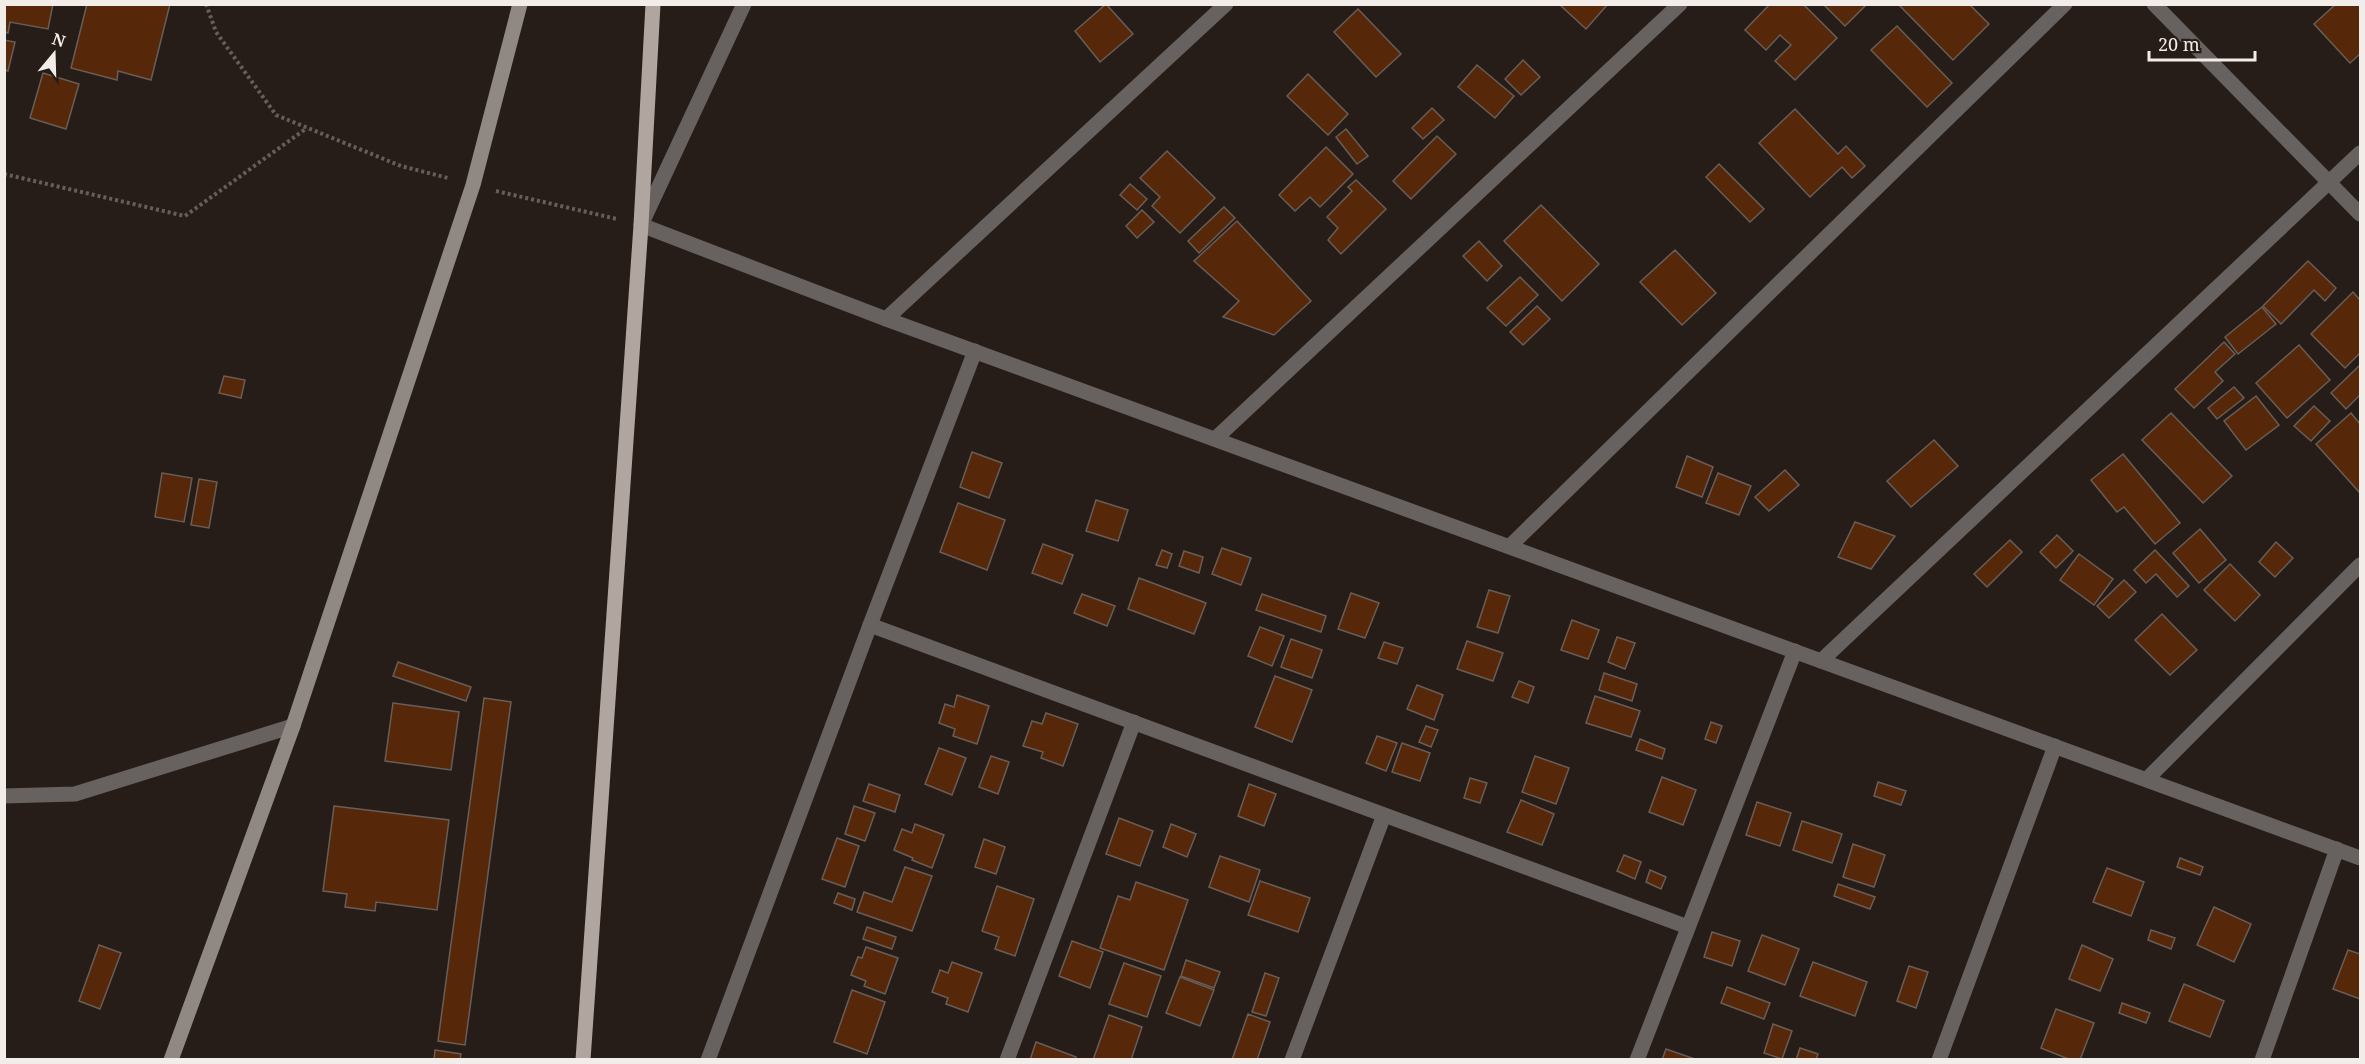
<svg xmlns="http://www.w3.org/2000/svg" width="2365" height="1064" viewBox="0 0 2365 1064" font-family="'Noto Serif',serif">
<rect width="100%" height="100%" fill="#271d18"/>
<g fill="#562809" stroke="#685d57" stroke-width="1.5">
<polygon points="4,4 53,4 48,29 10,22 8,33 4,32"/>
<polygon points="87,4 170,4 151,80 118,71 117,80 71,68"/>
<polygon points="1106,4 1133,34 1100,62 1075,31"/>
<polygon points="1559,4 1608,4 1586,29"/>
<polygon points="1770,4 1803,4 1837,38 1795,80 1775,61 1791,45 1780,35 1766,50 1745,30"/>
<polygon points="1823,4 1867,4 1845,26"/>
<polygon points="1969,4 1989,24 1953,60 1899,5"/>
<polygon points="2336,4 2360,4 2360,54 2350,63 2314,24"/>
<polygon points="1358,9 1401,54 1376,77 1334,32"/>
<polygon points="1897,26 1952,83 1927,107 1871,50"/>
<polygon points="4,40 15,42 8,71 4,70"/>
<polygon points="1523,60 1540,77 1521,95 1505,79"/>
<polygon points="1477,65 1514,96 1495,118 1458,87"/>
<polygon points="43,73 79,84 66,129 30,118"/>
<polygon points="1308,74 1348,114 1328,135 1287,96"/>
<polygon points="1432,108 1444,120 1423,139 1412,128"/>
<polygon points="1795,109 1838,154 1846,146 1865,166 1852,178 1842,167 1810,197 1759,143"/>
<polygon points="1346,129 1368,156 1357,164 1336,137"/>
<polygon points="1437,136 1456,154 1411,199 1393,181"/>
<polygon points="1326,147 1353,174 1320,207 1310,197 1295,211 1279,195"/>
<polygon points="1167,151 1215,198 1180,233 1152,206 1160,197 1140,178"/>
<polygon points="1719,164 1764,209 1750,222 1706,177"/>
<polygon points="1356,180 1386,209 1341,254 1328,240 1338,228 1327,217 1352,191 1348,187"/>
<polygon points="1130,184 1147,199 1137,210 1120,195"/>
<polygon points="1541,205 1599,264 1562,301 1504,241"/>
<polygon points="1224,207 1235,218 1199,253 1188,241"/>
<polygon points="1142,210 1154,222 1137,238 1126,226"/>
<polygon points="1237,221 1311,301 1274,335 1223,317 1239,301 1194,261"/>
<polygon points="1479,241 1502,266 1487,281 1463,256"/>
<polygon points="1675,250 1716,293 1682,325 1640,282"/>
<polygon points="2308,261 2336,288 2325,301 2314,290 2281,324 2263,306"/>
<polygon points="1520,277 1538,295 1506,326 1487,308"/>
<polygon points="2353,292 2360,300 2360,353 2345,368 2311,334"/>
<polygon points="1537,306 1550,319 1523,345 1510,332"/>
<polygon points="2262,307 2276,324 2238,354 2225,337"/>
<polygon points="2224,342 2235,354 2215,372 2223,381 2194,408 2175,389"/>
<polygon points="2299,345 2330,380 2287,418 2256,383"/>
<polygon points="2360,365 2360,395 2346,409 2331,393"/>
<polygon points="224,376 245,380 241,398 219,393"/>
<polygon points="2234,387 2244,398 2217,419 2208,408"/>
<polygon points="2256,396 2279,425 2246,450 2224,421"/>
<polygon points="2314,406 2330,421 2311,441 2294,426"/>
<polygon points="2171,413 2232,476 2203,503 2142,440"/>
<polygon points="2351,413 2360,424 2360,493 2316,444"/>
<polygon points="1934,440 1958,466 1911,507 1887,481"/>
<polygon points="972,452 1002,463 989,498 960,487"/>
<polygon points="2123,454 2180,523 2155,544 2124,507 2117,512 2091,480"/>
<polygon points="1687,456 1713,467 1702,497 1676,487"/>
<polygon points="1785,470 1799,485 1769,511 1755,497"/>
<polygon points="162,473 192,478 184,522 155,517"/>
<polygon points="1718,473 1751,486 1739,515 1706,503"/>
<polygon points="199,479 217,482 209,528 191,525"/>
<polygon points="1096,500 1128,510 1118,541 1086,531"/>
<polygon points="958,503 1005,520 987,570 940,552"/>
<polygon points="1855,522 1895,536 1871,569 1838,557"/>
<polygon points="2200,529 2226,560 2199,583 2173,553"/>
<polygon points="2057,535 2073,551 2056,568 2040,552"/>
<polygon points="2010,540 2022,552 1987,587 1974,574"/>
<polygon points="2276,542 2293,558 2275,577 2259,562"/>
<polygon points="1043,544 1073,555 1062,584 1032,573"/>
<polygon points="1222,548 1251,558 1241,585 1212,574"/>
<polygon points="1162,550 1172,554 1167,568 1156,565"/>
<polygon points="2155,550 2189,586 2177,597 2156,574 2146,583 2134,570"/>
<polygon points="1184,551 1203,557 1199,573 1179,566"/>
<polygon points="2079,554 2113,579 2094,605 2060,580"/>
<polygon points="2230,564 2260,595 2235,621 2204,590"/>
<polygon points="1139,578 1206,603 1194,634 1128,609"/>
<polygon points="2124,580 2136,592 2109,618 2097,606"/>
<polygon points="1489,590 1510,596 1498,633 1477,627"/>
<polygon points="1351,593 1379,603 1365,638 1338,629"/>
<polygon points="1082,594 1115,606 1107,626 1074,613"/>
<polygon points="1262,594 1326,616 1321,632 1256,610"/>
<polygon points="2162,614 2197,650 2170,675 2135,640"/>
<polygon points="1572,620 1599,630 1588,659 1561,650"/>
<polygon points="1260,627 1284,636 1272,666 1248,656"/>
<polygon points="1617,637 1635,643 1625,669 1608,662"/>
<polygon points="1291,639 1322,650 1312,678 1281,667"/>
<polygon points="1467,641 1503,653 1493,681 1457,669"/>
<polygon points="1384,642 1403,648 1397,664 1378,658"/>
<polygon points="398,662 471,687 466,701 393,676"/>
<polygon points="1604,673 1637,684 1632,701 1599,690"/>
<polygon points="1275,676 1312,690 1292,742 1255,727"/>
<polygon points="1519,681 1534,687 1528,703 1512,697"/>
<polygon points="1417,685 1443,695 1434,720 1407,709"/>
<polygon points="957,695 989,706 977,744 953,736 955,729 939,723 945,704 954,707"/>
<polygon points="1595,696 1640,711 1631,737 1586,723"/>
<polygon points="484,698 511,702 465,1045 438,1041"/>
<polygon points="393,703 459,712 451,770 385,761"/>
<polygon points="1046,713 1078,724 1063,766 1041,758 1043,752 1023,746 1032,721 1042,724"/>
<polygon points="1711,722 1722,726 1716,743 1705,739"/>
<polygon points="1426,726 1438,730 1431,747 1419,742"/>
<polygon points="1377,736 1397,743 1386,771 1366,763"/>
<polygon points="1640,739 1665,749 1662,759 1636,750"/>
<polygon points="1402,743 1430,753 1420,781 1392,772"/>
<polygon points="939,748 966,758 952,795 925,784"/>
<polygon points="991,756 1009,762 998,794 979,787"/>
<polygon points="1535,756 1569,768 1556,804 1522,792"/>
<polygon points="1662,777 1696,790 1683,825 1649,812"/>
<polygon points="1470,778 1487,783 1480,803 1464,798"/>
<polygon points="1878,782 1906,791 1901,805 1874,796"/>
<polygon points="869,784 900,795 895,812 863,801"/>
<polygon points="1249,784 1276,794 1264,826 1238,816"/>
<polygon points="1521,800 1554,814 1542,845 1507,832"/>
<polygon points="1757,802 1791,813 1780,846 1746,835"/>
<polygon points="334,806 449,820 437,910 376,902 375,911 345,907 347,894 323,891"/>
<polygon points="854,806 875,813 865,841 845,834"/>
<polygon points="1119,818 1153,831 1140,866 1106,854"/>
<polygon points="1802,821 1842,834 1832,863 1793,850"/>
<polygon points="915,824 944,835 932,868 912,860 913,858 894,850 902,829 912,833"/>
<polygon points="1171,824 1196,834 1187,857 1163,847"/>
<polygon points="837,838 859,846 845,887 822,879"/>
<polygon points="984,839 1005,847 996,874 975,867"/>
<polygon points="1853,844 1885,855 1874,887 1843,877"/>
<polygon points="1624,855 1641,862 1635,879 1617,871"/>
<polygon points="1220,856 1260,870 1249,902 1209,887"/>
<polygon points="2180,858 2203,867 2200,875 2177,867"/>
<polygon points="905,867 932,876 912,931 857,912 864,892 892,902"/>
<polygon points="2107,868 2144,882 2131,916 2093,902"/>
<polygon points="1650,870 1666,877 1661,889 1646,882"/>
<polygon points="1260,881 1310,898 1298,932 1248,915"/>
<polygon points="1136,882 1188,900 1164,970 1100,948 1118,896 1130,900"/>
<polygon points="1838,884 1875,897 1870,909 1834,896"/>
<polygon points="997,886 1034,899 1015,956 995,949 999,937 982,931"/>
<polygon points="838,893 855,899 852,910 834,903"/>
<polygon points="2214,907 2251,924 2234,962 2197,945"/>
<polygon points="867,927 896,937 892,949 863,939"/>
<polygon points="2151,930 2175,938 2171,949 2148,940"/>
<polygon points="1712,932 1740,941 1732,966 1704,957"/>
<polygon points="1762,935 1799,949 1785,985 1748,971"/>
<polygon points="1072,941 1103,952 1090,988 1059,976"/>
<polygon points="99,945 121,953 100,1009 79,1001"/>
<polygon points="2082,945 2113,959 2100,991 2069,979"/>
<polygon points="866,947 898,958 885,994 864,986 866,981 851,975 858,957 862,958"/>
<polygon points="2348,950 2360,954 2360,999 2333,989"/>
<polygon points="1186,960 1220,972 1214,988 1181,976"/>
<polygon points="952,962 982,973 968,1012 946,1004 948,998 932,992 940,970 948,973"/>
<polygon points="1813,962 1867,982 1855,1016 1800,996"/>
<polygon points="1124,963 1161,976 1147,1017 1109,1004"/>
<polygon points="1909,966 1928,972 1916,1008 1897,1001"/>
<polygon points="1265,973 1279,978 1266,1016 1252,1012"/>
<polygon points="1180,977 1214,990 1200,1026 1166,1013"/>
<polygon points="2184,984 2224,1001 2210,1037 2169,1021"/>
<polygon points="1727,987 1770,1003 1764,1019 1721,1003"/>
<polygon points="852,990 885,1002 867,1054 834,1042"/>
<polygon points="2122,1003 2150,1013 2146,1023 2119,1013"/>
<polygon points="2056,1009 2094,1023 2080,1060 2071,1060 2041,1048"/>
<polygon points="1248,1014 1270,1022 1257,1060 1232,1060"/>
<polygon points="1109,1015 1142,1027 1131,1060 1093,1060"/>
<polygon points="1773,1024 1792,1031 1782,1059 1764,1053"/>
<polygon points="1036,1042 1076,1057 1075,1060 1030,1060"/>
<polygon points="1800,1048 1818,1054 1816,1060 1796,1060"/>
<polygon points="1666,1049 1695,1059 1695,1060 1662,1060"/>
<polygon points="435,1050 461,1054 460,1060 434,1060"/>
</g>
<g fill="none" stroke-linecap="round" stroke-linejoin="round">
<g stroke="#675e59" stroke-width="4" stroke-dasharray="3 3" stroke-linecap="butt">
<polyline points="206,4 216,32 276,115 401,166 448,178"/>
<polyline points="4,174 185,216 307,128"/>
<polyline points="496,191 617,219"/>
</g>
<g stroke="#67625f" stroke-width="15">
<polyline points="744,4 641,225 886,319 2360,858"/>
<polyline points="2154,4 2360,214"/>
<polyline points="886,319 1226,4"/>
<polyline points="1215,439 1680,4"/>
<polyline points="1510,546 2065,4"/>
<polyline points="870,625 1688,927"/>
<polyline points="1821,661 2360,153"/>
<polyline points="2147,779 2360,565"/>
<polyline points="4,796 75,794 293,726"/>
<polyline points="708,1060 870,625 975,351"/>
<polyline points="1007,1060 1134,722"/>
<polyline points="1292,1060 1384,815"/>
<polyline points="1637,1060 1795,651"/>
<polyline points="1939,1060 2055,746"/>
<polyline points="2262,1060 2337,849"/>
</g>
<polyline stroke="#908883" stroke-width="15" points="171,1060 293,726 473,185 520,4"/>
<polyline stroke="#b0a59f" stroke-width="15" points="583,1060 641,225 653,4"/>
</g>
<rect width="2365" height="1064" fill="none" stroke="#f3ede9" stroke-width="12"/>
<g transform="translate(54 54) rotate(19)" stroke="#271d18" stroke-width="4.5" paint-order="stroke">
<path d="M0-4.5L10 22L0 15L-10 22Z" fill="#f3ede9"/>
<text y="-9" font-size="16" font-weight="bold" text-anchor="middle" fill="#f3ede9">N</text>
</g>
<path d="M2149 51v9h106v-9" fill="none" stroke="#f3ede9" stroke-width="3"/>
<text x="2158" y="51" font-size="18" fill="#f3ede9" stroke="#271d18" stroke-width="4.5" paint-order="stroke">20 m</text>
</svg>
